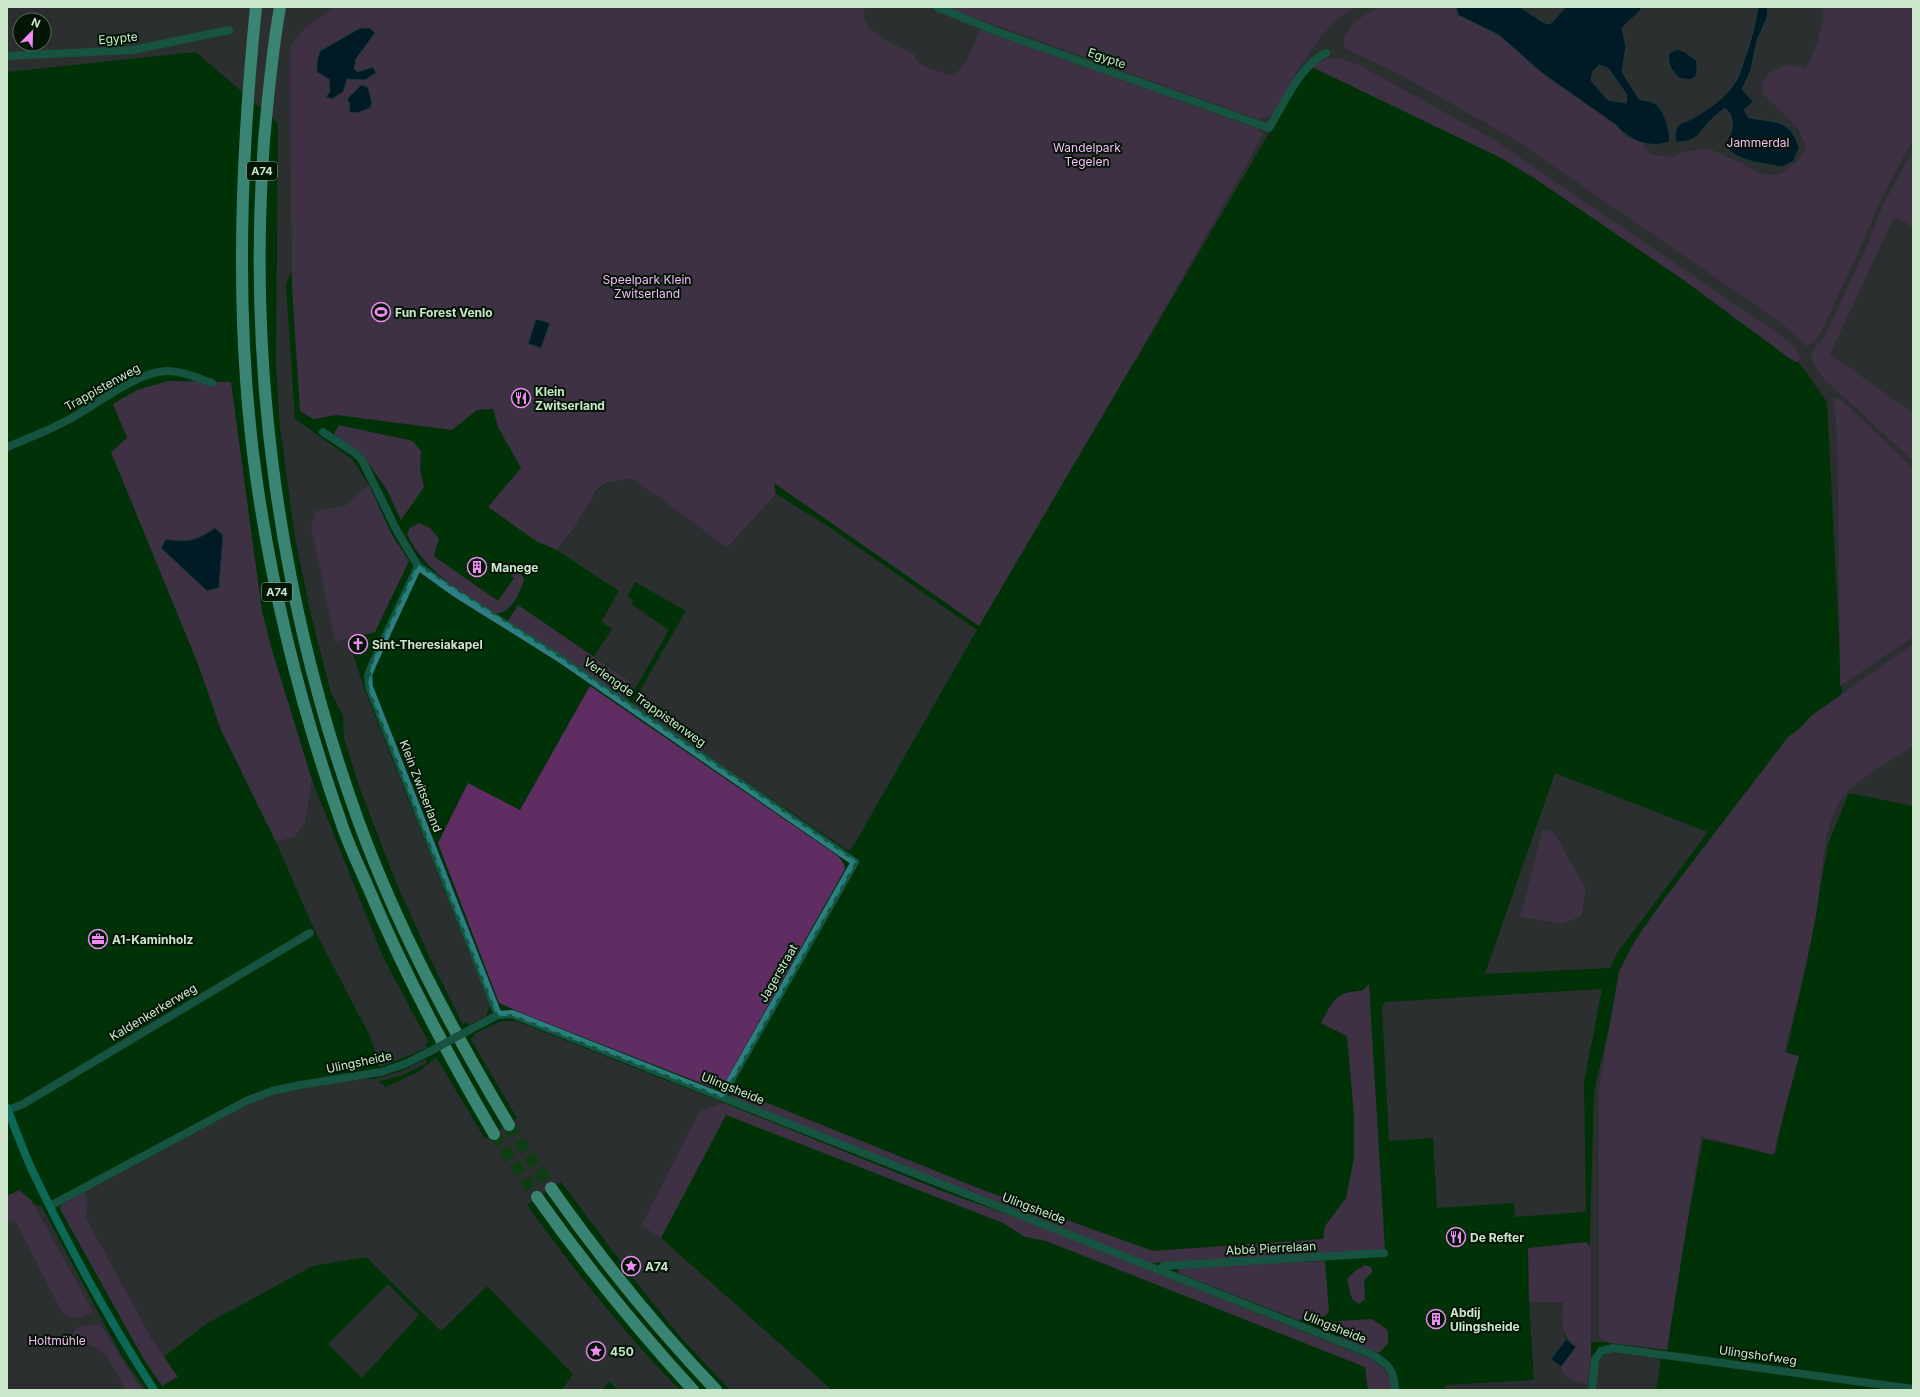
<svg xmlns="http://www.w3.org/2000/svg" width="1920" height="1397" viewBox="0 0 1920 1397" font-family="Inter,sans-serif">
<rect width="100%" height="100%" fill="#003207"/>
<g fill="#5f2d61" fill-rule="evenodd">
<path d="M7 7H1913V806L1849 793 1828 844 1807 962 1784 1062 1793 1066 1775 1154 1703 1139 1665 1343 1587 1342 1594 1092 1623 967 1775 759 1842 693 1827 402 1800 364 1679 267 1517 162 1328 64 1306 70 1136 360 590 8 292 190V272L289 276 286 285 295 419 353 460 369 485 344 506 315 511 311 528 335 641 348 639 365 691 490 1005 486 1016 469 1025 466 1021 463 1025 429 956 394 877 359 786 344 738 343 715 331 693 311 615 295 537 280 427 276 363 278 123 196 52 7 72ZM20 20H44V44H20Z"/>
<path d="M623 479 635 480 727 548 776 494 826 525 977 630 851 850H847L632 704 686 611 635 582 627 596 633 600 631 604 669 630 628 701 622 698 631 682 594 656 612 629 601 622 619 591 557 550C562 544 568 538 573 530 588 507 591 484 623 479Z"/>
<polygon points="590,686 838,856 844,864 845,869 725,1082 720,1087 711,1087 524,1014 499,1003 438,843 468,783 520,810"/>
<path d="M1555 773 1708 832 1617 953 1610 968 1485 974ZM1558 839 1586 888 1582 916 1563 924Z"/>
<polygon points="312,780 383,957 429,1043 425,1044 427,1048 380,1067 370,1036 314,929 276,842 295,837 305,823"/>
<polygon points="1602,989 1584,1082 1586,1212 1515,1217 1514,1203 1437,1208 1433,1138 1389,1141 1382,1006 1386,1002"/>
<path d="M501 1021H516L724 1103 700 1112 641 1226 661 1238 832 1390H730L682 1339 643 1291 561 1182 527 1205C574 1270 624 1333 680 1390H618L609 1381 602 1390H562L573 1374 487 1286 441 1331 366 1257 313 1266 206 1324 164 1357C134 1313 111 1265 86 1218L88 1204 85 1192 247 1105 273 1095 301 1089 360 1079H374L404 1070 425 1059 427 1063C411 1072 396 1079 378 1081L386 1087 420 1071 436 1057 485 1139 517 1118 470 1038 475 1037 474 1034Z"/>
<polygon points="7,1201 27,1201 42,1207 121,1355 146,1390 7,1390"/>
<polygon points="388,1284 419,1315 362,1378 328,1344"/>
<path d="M1529 1302H1563L1562 1321 1566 1339 1551 1359 1561 1367C1563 1380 1577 1381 1588 1385V1390H1445V1385L1534 1380Z"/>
<path d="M1613 1351 1661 1358 1656 1390H1596C1598 1373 1594 1356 1613 1351Z"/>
</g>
<g fill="#88318d" fill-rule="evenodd">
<path d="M335 7H866C854 31 898 45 914 54 917 64 923 66 932 69 938 71 947 76 953 74 965 71 975 40 980 30L1258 129 1263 135 1134 362 979 626 774 483 776 494 727 548 635 480 623 479 605 484 596 491 573 530 557 550 536 541 488 507 521 468 498 427 493 409 477 410 452 430 337 415 313 419 300 411 292 287 290 71 291 45 304 29ZM360 28 375 33 356 59 354 69 358 72 373 67 365 80 347 79 346 86 330 91 329 79 320 51Z"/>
<path d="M945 7H1355C1316 30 1294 77 1273 115L1258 119Z"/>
<path d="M1379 7H1456L1458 15 1499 35 1542 73 1616 125 1625 136 1642 143 1650 154 1671 157 1686 151 1710 149 1741 163 1762 174 1778 175 1797 162 1806 147 1798 128 1763 94 1762 83 1770 72 1789 64 1806 68C1816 50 1822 32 1824 11L1820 7H1913V139L1879 203 1863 242 1820 334 1811 344 1806 346 1779 321 1514 139 1399 74 1344 48C1342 27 1362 16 1379 7Z"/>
<polygon points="1338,58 1359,65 1493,139 1779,334 1794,346 1802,359 1796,362 1789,358 1682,279 1534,178 1501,158 1312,67 1327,59"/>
<path d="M1913 150V228L1898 217 1892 221 1830 354 1913 413V461C1893 443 1874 424 1854 406 1836 389 1821 381 1811 358L1814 349 1825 336 1868 244 1883 205Z"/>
<path d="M168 381 231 382 262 611 272 650 312 780 305 823 295 837 276 842 221 730 198 664 111 452 127 438 113 404 137 390ZM215 528 223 535 219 588 207 591 161 548 202 537Z"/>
<polygon points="1833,398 1840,399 1913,468 1913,637 1840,686 1838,461 1836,421"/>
<polygon points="339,425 413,441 421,451 420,469 424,487 401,520 387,490 362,454 334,434"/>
<polygon points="369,485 392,535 409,561 375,632 335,642 311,528 315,511 344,506"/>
<path d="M419 523 430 528 439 539 434 555 435 557 498 601 514 578 511 576 517 567 524 579C521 592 509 617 493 613 488 611 481 606 477 603 449 585 422 565 407 534L410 528Z"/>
<polygon points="518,605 631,682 622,698 508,621"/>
<path d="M1913 644V746C1894 759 1855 780 1842 798 1820 831 1823 878 1816 916 1807 962 1796 1006 1784 1052L1799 1056 1773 1155 1701 1136 1667 1350 1609 1343 1599 1337V1088L1619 971 1636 939 1665 898 1788 737 1799 729 1811 716Z"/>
<polygon points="1543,830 1550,831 1558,839 1586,888 1582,916 1563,924 1520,917"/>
<path d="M1369 984 1385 1250 1151 1263 730 1097 733 1089 978 1188 1153 1251 1323 1239 1325 1226 1346 1198 1354 1158V1115L1347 1036 1321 1023C1332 1002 1336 991 1362 991Z"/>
<path d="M724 1103 947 1193 1026 1221 1369 1358C1384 1367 1390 1373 1392 1390H1368L1365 1367 1046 1241 1025 1237 1003 1223 726 1115 661 1238 641 1226 700 1111Z"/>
<path d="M19 1190 31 1200 93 1312C79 1318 75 1322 62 1312L16 1222 11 1219 7 1221V1196Z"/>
<polygon points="85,1192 88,1204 86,1218 150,1336 178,1377 162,1386 143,1358 60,1209 61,1205"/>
<path d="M1586 1242 1591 1247V1358L1588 1385C1577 1381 1563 1380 1561 1367L1575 1347C1560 1334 1562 1320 1563 1302H1529L1528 1248Z"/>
<polygon points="1325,1261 1329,1311 1325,1316 1298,1320 1178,1273 1179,1267"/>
<polygon points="1365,1265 1371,1267 1372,1273 1364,1280 1365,1299 1359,1304 1352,1299 1347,1279 1355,1271"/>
<polygon points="1372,1319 1388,1330 1388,1343 1379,1353 1339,1337 1338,1321"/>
<path d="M100 1324 142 1390H126C117 1377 111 1356 97 1348 88 1343 78 1344 70 1339 77 1321 85 1328 100 1324Z"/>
</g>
<g fill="#02004d" stroke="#3f4573" fill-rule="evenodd">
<path d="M1456 7H1520L1546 24 1551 23 1566 7H1642C1638 16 1627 20 1622 29L1626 46 1622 72 1639 99C1644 101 1653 101 1657 105 1664 111 1672 134 1669 142 1649 149 1629 140 1616 125L1542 73 1499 35 1458 15ZM1599 65 1608 68 1627 95 1626 103 1608 100 1591 81 1593 71Z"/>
<path d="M1758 7H1768L1767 18 1757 40 1751 70 1742 89 1753 102 1744 110 1749 118C1774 122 1790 119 1799 147L1794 161 1782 167C1764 163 1734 162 1725 144 1733 132 1737 119 1725 108 1720 112 1714 116 1710 121 1697 134 1698 142 1676 142 1674 137 1675 129 1679 125 1682 122 1689 121 1693 118 1704 112 1714 105 1723 97 1741 79 1739 74 1747 52 1752 36 1756 23 1758 7Z"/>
<polygon points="360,28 370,28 375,33 356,59 354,69 358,72 373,67 376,73 365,80 347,79 343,92 332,99 326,97 330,91 329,79 317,72 317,61 320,51"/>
<path d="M1677 49 1685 52 1697 61V75L1691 80 1679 78C1672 70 1667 65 1669 53Z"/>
<polygon points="361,85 368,87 372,103 370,108 357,113 349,112 350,104 347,99"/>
<polygon points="536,319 550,323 541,348 528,344"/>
<path d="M215 528 223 535 219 588 207 591 161 548 166 539C188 543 197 540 215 528Z"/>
<polygon points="1566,1339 1576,1347 1561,1367 1551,1359"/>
</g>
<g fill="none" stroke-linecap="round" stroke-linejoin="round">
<g stroke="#1f4d25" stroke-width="12" stroke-dasharray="12 6" stroke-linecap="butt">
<polyline points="509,1125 551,1188"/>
<polyline points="494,1134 537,1197"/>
</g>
<g stroke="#317c85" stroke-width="8">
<path d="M937 7 998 32 1269 128C1284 104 1300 65 1326 53"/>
<polyline points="7,56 133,50 229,30"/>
<polyline points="323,432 355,453 362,460 397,531 418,566 454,592 558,657 855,862 722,1096"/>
<path d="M7 447C27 439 47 431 66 421 94 407 137 371 167 371 183 371 197 378 212 383"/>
<polyline points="418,566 373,663 368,675 369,687 498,1015"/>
<path d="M471 1029 498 1015 512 1014 1371 1354C1388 1364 1394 1369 1395 1390"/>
<polyline points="8,1110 23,1104 310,933"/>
<polyline points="50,1206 246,1101 272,1091 300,1085 381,1072 405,1064 429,1052"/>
<polyline points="1161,1269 1163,1266 1384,1253"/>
<polyline points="1592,1390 1595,1360 1601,1351 1613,1348 1913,1389"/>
</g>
<path stroke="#1dacba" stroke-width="8" d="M7 1108C15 1128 23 1150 32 1170 68 1246 109 1320 154 1390"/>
<g stroke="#80e9f5" stroke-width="12">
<path d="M256 7C240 166 234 331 258 490 275 603 303 714 341 822 348 844 359 866 368 887 404 973 447 1054 494 1134"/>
<path d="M280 7C272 51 268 96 264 141 247 370 280 604 358 820 397 927 451 1028 509 1125"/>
<path d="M551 1188C601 1259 656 1327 716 1390"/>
<path d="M537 1197C585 1265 637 1329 693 1390"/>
</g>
<polyline stroke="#317c85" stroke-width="8" points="429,1052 471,1029"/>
</g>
<path d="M0 0H1920V1397H0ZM418 566 558 657 855 862 722 1096 512 1014 498 1015 369 687 373 663Z" fill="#003207" fill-opacity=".55" fill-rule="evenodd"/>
<path fill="none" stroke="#228177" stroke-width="3" stroke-dasharray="8 5" stroke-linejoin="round" d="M418 566 558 657 855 862 722 1096 512 1014 498 1015 369 687 373 663Z"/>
<defs>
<symbol id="stadium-ring" viewBox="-11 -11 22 22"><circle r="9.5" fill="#031505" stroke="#f08bf5" stroke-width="1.5"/><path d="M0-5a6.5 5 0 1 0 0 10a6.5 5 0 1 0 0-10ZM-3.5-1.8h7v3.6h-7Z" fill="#f08bf5"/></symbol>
<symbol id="restaurant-ring" viewBox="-11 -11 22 22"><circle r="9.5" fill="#031505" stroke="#f08bf5" stroke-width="1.5"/><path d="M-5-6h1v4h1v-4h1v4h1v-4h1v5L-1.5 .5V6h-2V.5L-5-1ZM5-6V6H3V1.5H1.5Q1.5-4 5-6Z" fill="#f08bf5"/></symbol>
<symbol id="building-ring" viewBox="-11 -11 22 22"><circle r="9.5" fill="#031505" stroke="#f08bf5" stroke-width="1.5"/><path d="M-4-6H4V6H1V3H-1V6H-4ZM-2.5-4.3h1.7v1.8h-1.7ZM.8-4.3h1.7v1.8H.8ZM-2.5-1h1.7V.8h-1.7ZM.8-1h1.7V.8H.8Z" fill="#f08bf5"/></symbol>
<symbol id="church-ring" viewBox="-11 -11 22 22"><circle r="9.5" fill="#031505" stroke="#f08bf5" stroke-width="1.5"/><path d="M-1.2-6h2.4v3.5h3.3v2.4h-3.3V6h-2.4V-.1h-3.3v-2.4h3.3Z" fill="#f08bf5"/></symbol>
<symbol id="office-ring" viewBox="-11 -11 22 22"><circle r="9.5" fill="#031505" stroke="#f08bf5" stroke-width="1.5"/><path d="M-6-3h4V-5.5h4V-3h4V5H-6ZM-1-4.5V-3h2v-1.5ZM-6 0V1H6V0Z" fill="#f08bf5"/></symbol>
<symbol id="sight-ring" viewBox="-11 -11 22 22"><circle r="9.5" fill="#031505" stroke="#f08bf5" stroke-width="1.5"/><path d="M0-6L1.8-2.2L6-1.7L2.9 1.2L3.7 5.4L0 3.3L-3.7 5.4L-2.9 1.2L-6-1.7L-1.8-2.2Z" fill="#f08bf5"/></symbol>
</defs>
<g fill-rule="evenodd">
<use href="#stadium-ring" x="370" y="301" width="22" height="22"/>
<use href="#restaurant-ring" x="510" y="387" width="22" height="22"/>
<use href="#building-ring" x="466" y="556" width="22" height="22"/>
<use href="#church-ring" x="347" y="633" width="22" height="22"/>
<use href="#office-ring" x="87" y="928" width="22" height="22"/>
<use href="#restaurant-ring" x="1445" y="1226" width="22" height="22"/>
<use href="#sight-ring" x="620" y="1255" width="22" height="22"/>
<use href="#building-ring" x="1425" y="1308" width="22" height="22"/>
<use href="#sight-ring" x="585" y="1340" width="22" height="22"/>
</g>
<g text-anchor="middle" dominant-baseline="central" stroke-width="4" stroke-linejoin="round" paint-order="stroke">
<g fill="#031505" stroke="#90a790" stroke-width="1">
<rect x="247" y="162" width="30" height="18" rx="3"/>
<rect x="262" y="583" width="30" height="18" rx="3"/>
</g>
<g font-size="11" font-weight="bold" fill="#cce6cc">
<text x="262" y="171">A74</text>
<text x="277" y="592">A74</text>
</g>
<g font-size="12" fill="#cce6cc" stroke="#031505">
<text transform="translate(118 38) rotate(-5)">Egypte</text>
<text transform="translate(1107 58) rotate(19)">Egypte</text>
<text transform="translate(102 387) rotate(-29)">Trappistenweg</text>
<text transform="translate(645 702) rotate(35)">Verlengde Trappistenweg</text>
<text transform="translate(421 786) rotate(69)">Klein Zwitserland</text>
<text transform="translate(778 973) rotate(-60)">Jagerstraat</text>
<text transform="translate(153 1012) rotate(-31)">Kaldenkerkerweg</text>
<text transform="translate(359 1062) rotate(-12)">Ulingsheide</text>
<text transform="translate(733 1088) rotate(22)">Ulingsheide</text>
<text transform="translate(1034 1208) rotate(21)">Ulingsheide</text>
<text transform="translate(1271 1248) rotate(-3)">Abbé Pierrelaan</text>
<text transform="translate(1335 1327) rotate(22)">Ulingsheide</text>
<text transform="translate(1758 1355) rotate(8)">Ulingshofweg</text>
</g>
<g font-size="12" fill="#fcb9fe" stroke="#031505">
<text x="1758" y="142">Jammerdal</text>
<text x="1087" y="147">Wandelpark<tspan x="1087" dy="14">Tegelen</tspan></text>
<text x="647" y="279">Speelpark Klein<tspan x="647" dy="14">Zwitserland</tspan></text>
<text x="57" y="1340">Holtmühle</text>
</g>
<g font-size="12" font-weight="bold" fill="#cce6cc" stroke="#031505" text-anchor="start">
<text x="395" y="312">Fun Forest Venlo</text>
<text x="535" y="391">Klein<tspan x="535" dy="14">Zwitserland</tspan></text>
<text x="491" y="567">Manege</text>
<text x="372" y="644">Sint-Theresiakapel</text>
<text x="112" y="939">A1-Kaminholz</text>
<text x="1470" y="1237">De Refter</text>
<text x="645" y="1266">A74</text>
<text x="1450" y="1312">Abdij<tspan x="1450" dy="14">Ulingsheide</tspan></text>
<text x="610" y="1351">450</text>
</g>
</g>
<rect width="1920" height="1397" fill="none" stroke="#cce6cc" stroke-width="16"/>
<g transform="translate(32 32) rotate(23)"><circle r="19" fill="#031505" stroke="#536955"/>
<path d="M0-3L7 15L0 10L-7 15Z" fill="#f08bf5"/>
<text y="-6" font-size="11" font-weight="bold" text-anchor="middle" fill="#cce6cc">N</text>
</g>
</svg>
